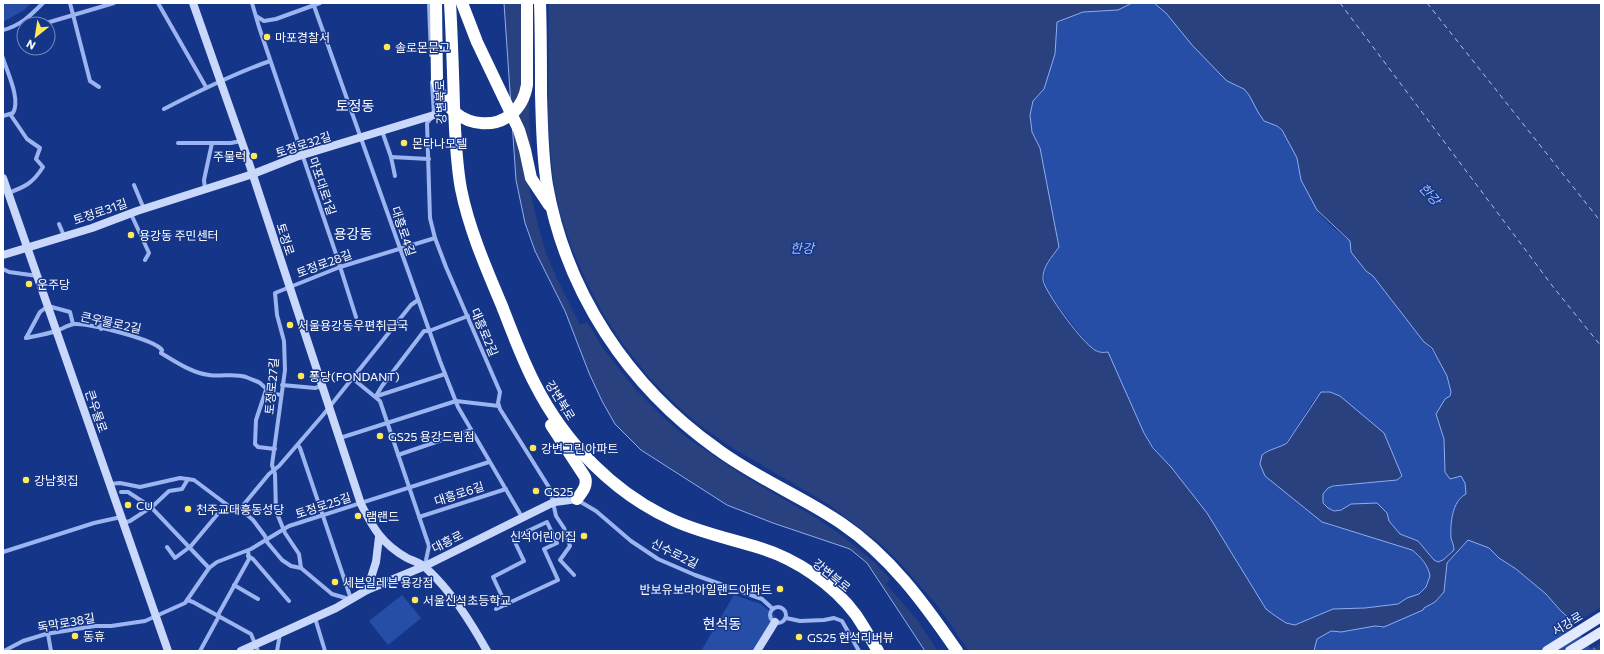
<svg xmlns="http://www.w3.org/2000/svg" width="1604" height="654" viewBox="0 0 1604 654" font-family="Commissioner,'Noto Sans KR',sans-serif">
<rect width="100%" height="100%" fill="#153688"/>
<g fill="#274ea7">
<polygon points="3,3 31,3 24,10 3,22"/>
<path d="M1132 3H1154L1158 5 1234 84 1241 87 1247 92 1271 124C1292 128 1307 190 1316 209 1321 218 1340 234 1350 241L1351 244 1350 250 1366 271 1373 276 1424 342C1438 355 1449 375 1451 394L1436 414 1444 439 1445 472 1461 476 1465 483 1466 494C1451 501 1450 527 1452 541 1452 544 1454 546 1454 550L1443 560 1438 562 1434 560 1418 541 1400 534 1389 521 1387 513 1351 504C1342 509 1335 514 1325 506L1322 497 1325 491 1330 487 1397 480 1402 477 1383 433 1340 396 1327 391C1310 393 1297 439 1278 449L1322 522 1329 525 1407 548 1412 550 1421 557 1427 566 1430 576 1426 587 1416 596 1407 598 1398 604 1365 608 1333 609 1295 625 1282 621 1266 609 1171 467C1139 436 1125 393 1108 352L1096 351 1090 347 1050 295C1038 273 1047 265 1059 247L1040 148 1032 132 1030 115 1033 101 1044 89 1055 54 1057 22 1083 12 1118 10Z"/>
<polygon points="1468,540 1489,548 1499,558 1516,569 1546,594 1560,610 1575,624 1596,651 1314,651 1317,639 1331,631 1341,632 1375,626 1380,628 1435,602 1444,592 1447,563"/>
<polygon points="402,595 421,618 388,645 369,621"/>
<polygon points="734,595 761,604 775,616 754,651 701,651"/>
</g>
<path fill="#29417f" stroke="#8eadf2" d="M504 3H1132L1118 10 1083 12 1057 22 1055 54 1044 89 1033 101 1030 115 1032 132 1040 148 1059 247C1052 257 1042 267 1043 280 1045 292 1080 339 1091 347 1096 352 1101 353 1108 352L1144 433 1153 448 1171 467 1207 513 1266 609 1274 615 1286 623 1295 625 1333 609 1365 608 1398 604 1407 598 1419 594 1426 587 1430 576C1428 565 1421 557 1412 550L1322 522 1265 476 1260 464 1262 455C1269 449 1279 448 1287 443L1321 392H1330L1340 396 1384 433 1402 476 1397 480 1333 486 1328 488 1323 494V503L1328 508 1334 511 1341 510 1351 504 1377 503 1387 513 1389 521 1400 534 1418 541 1434 560 1438 562 1443 560 1454 550C1454 545 1452 542 1451 538 1450 524 1452 501 1466 494L1465 483 1461 476 1450 479 1445 472 1444 439 1436 414 1445 399 1450 396 1451 392 1447 376 1432 348 1424 342 1373 276 1366 271 1351 252 1350 241 1317 210 1301 180 1297 158 1282 130 1277 126 1264 121 1258 112 1249 95 1244 89 1227 81 1222 76 1192 45 1166 13 1154 3H1601V651H1596L1575 624 1560 610 1546 594 1516 569 1499 558 1489 548 1468 540 1447 563 1444 592 1435 602 1424 608 1423 610 1384 627 1375 626 1341 632 1331 631 1317 639 1314 651H925L867 563 850 549 773 523 727 505 641 450 615 424 602 401 589 373 565 311 535 251 525 223 516 180Z"/>
<g fill="#153688">
<polygon points="530,3 549,3 548,126 553,179 560,213 572,249 585,279 603,314 622,343 648,376 676,405 697,423 726,444 828,504 881,544 900,563 937,605 969,651 938,651 917,620 886,584 890,579 874,562 845,538 818,519 742,475 686,437 664,418 634,388 603,348 587,322 580,325 557,279 546,253 539,229 527,179 532,157 529,118"/>
<polygon points="1601,607 1601,643 1591,649 1573,625"/>
</g>
<g fill="none" stroke-linecap="round" stroke-linejoin="round">
<g stroke="#a7bff6" stroke-width="1" stroke-dasharray="5 4" stroke-linecap="butt">
<polyline points="1340,3 1554,288 1601,346"/>
<polyline points="1427,3 1601,222"/>
</g>
<g stroke="#9cb4ef" stroke-width="4">
<polyline points="70,3 90,81 99,87"/>
<polyline points="158,3 206,87"/>
<polyline points="252,3 259,27 337,257 356,317"/>
<polyline points="313,3 440,361 458,407 522,517"/>
<polyline points="429,3 431,55"/>
<polyline points="256,16 264,21 276,19 320,3"/>
<polyline points="26,19 34,24 43,24 114,3"/>
<path d="M3 30C20 26 31 15 43 3"/>
<path d="M3 58C7 72 21 99 13 113L3 116"/>
<polyline points="432,82 434,115 427,123 430,218 435,238 446,267 500,392 498,403 500,409 550,489 556,516 564,528 570,546 560,560 574,575"/>
<path d="M164 109C199 91 233 74 270 61"/>
<polyline points="382,131 391,157 395,176"/>
<polyline points="178,143 231,143 241,141"/>
<polyline points="391,157 429,159"/>
<polyline points="134,185 144,209"/>
<polyline points="205,189 204,180 212,143"/>
<path d="M8 193C25 187 33 183 43 167L36 159 40 148 27 139 10 114"/>
<polyline points="131,214 149,253 145,260"/>
<polyline points="59,224 64,236"/>
<polyline points="3,269 9,272 38,276"/>
<polyline points="101,329 102,317"/>
<polyline points="429,331 468,316"/>
<path d="M26 338C36 336 47 334 56 331 62 329 68 325 74 324 88 323 154 339 162 350L161 353C176 362 192 373 209 375 221 377 234 373 246 377 250 379 257 381 260 383 269 391 268 393 281 395"/>
<polyline points="26,338 40,312 48,306 70,312 73,324"/>
<polyline points="352,378 380,401 429,546 425,565"/>
<polyline points="282,385 315,388 322,386"/>
<polyline points="266,390 256,420 255,444 258,447 275,449"/>
<polyline points="376,396 382,386 424,331 429,331"/>
<polyline points="377,396 445,374"/>
<polyline points="340,438 456,401 499,406"/>
<polyline points="298,445 300,448 351,599"/>
<polyline points="398,455 471,430"/>
<polyline points="110,484 120,483 140,487 180,478 194,480 230,507 237,509 240,509 253,520 265,536 267,542 282,560 291,566 301,568 332,594 349,599"/>
<polyline points="121,492 128,492 151,507 209,568"/>
<polyline points="579,501 596,511 631,541 658,559 695,575 762,599 773,609"/>
<polyline points="240,509 269,474 279,466 323,415 411,305 418,300"/>
<polyline points="419,517 506,489"/>
<polyline points="123,523 130,521 153,506 169,491 182,489 188,479"/>
<polyline points="167,547 175,558 191,546 226,504"/>
<polyline points="3,552 94,523 121,517"/>
<polyline points="248,556 253,559 289,601"/>
<polyline points="301,568 299,554 285,533 276,511 275,474 272,465 285,370 284,341 277,315 275,293 340,267 435,238"/>
<polyline points="234,585 258,599"/>
<polyline points="187,600 193,602 251,634 258,651"/>
<circle cx="778" cy="615" r="8"/>
<polyline points="496,609 558,580 544,549 557,543 547,522 513,538 524,561 493,577 506,605"/>
<polyline points="315,618 325,651"/>
<polyline points="786,618 800,621 824,620 834,618 842,621 859,651"/>
<polyline points="48,634 51,651"/>
<polyline points="4,651 23,641 46,634 95,626 111,626 145,621 185,603 209,568 217,562 251,549 289,526 489,462"/>
<polyline points="200,651 218,618 219,613 249,559 248,551"/>
<polyline points="277,651 280,634"/>
</g>
<g stroke="#c9d7fa" stroke-width="8">
<path d="M193 3 246 154 361 504C373 528 382 544 407 558 413 561 421 563 426 568 452 592 470 621 487 651"/>
<polyline points="3,178 168,651"/>
<polyline points="3,255 92,228 137,211 253,174 296,157 434,115"/>
<polyline points="367,590 376,562 379,537"/>
<polyline points="241,651 336,608 367,590 425,566 550,504 555,502 577,499"/>
<polyline points="757,651 775,622"/>
</g>
<g stroke="#e3eaff" stroke-width="10">
<polyline points="1547,651 1601,617"/>
<polyline points="1570,651 1601,632"/>
</g>
<g stroke="#fff" stroke-width="12">
<path d="M436 3 437 82C448 134 518 139 527 85V3"/>
<path d="M450 3C452 37 453 71 454 105 455 133 456 162 461 189 469 229 486 268 502 306 512 332 522 359 535 384 565 443 614 494 675 521 702 533 731 539 760 548 796 559 833 584 856 615 864 627 871 639 878 651"/>
<polyline points="462,3 477,42 519,130 525,150 531,178 549,205"/>
<path d="M540 3C541 33 541 64 541 94 542 124 542 155 547 185 566 292 628 386 717 449 756 478 801 496 841 523 890 556 924 603 957 651"/>
<path d="M551 425 585 477C588 486 582 492 577 499"/>
</g>
</g>
<g fill="#ffe959" stroke="#153688" stroke-width="1.5">
<circle cx="267" cy="37" r="4"/>
<circle cx="387" cy="47" r="4"/>
<circle cx="404" cy="143" r="4"/>
<circle cx="254" cy="156" r="4"/>
<circle cx="131" cy="235" r="4"/>
<circle cx="29" cy="284" r="4"/>
<circle cx="290" cy="325" r="4"/>
<circle cx="301" cy="376" r="4"/>
<circle cx="380" cy="436" r="4"/>
<circle cx="533" cy="448" r="4"/>
<circle cx="26" cy="480" r="4"/>
<circle cx="536" cy="491" r="4"/>
<circle cx="128" cy="505" r="4"/>
<circle cx="188" cy="509" r="4"/>
<circle cx="358" cy="516" r="4"/>
<circle cx="584" cy="536" r="4"/>
<circle cx="335" cy="582" r="4"/>
<circle cx="780" cy="589" r="4"/>
<circle cx="415" cy="600" r="4"/>
<circle cx="75" cy="636" r="4"/>
<circle cx="799" cy="637" r="4"/>
</g>
<g text-anchor="middle" dominant-baseline="central" stroke-width="3" stroke-linejoin="round" paint-order="stroke">
<g font-size="12" fill="#fff" stroke="#153688" text-anchor="start">
<text x="275" y="37">마포경찰서</text>
<text x="395" y="47">솔로몬문고</text>
<text x="412" y="143">몬타나모텔</text>
<text x="246" y="156" text-anchor="end">주물럭</text>
<text x="139" y="235">용강동 주민센터</text>
<text x="37" y="284">운주당</text>
<text x="298" y="325">서울용강동우편취급국</text>
<text x="309" y="376">퐁당(FONDANT)</text>
<text x="388" y="436">GS25 용강드림점</text>
<text x="541" y="448">강변그린아파트</text>
<text x="34" y="480">강남횟집</text>
<text x="544" y="491">GS25</text>
<text x="136" y="505">CU</text>
<text x="196" y="509">천주교대흥동성당</text>
<text x="366" y="516">램랜드</text>
<text x="576" y="536" text-anchor="end">신석어린이집</text>
<text x="343" y="582">세븐일레븐 용강점</text>
<text x="772" y="589" text-anchor="end">반보유보라아일랜드아파트</text>
<text x="423" y="600">서울신석초등학교</text>
<text x="83" y="636">동휴</text>
<text x="807" y="637">GS25 현석리버뷰</text>
</g>
<g font-size="12" fill="#fff" stroke="#153688">
<text transform="translate(440 102) rotate(-92)">강변북로</text>
<text transform="translate(303 144) rotate(-18)">토정로32길</text>
<text transform="translate(323 186) rotate(71)">마포대로1길</text>
<text transform="translate(100 211) rotate(-19)">토정로31길</text>
<text transform="translate(404 231) rotate(71)">대흥로4길</text>
<text transform="translate(286 239) rotate(72)">토정로</text>
<text transform="translate(324 263) rotate(-20)">토정로28길</text>
<text transform="translate(111 322) rotate(12)">큰우물로2길</text>
<text transform="translate(485 332) rotate(67)">대흥로2길</text>
<text transform="translate(271 386) rotate(-85)">토정로27길</text>
<text transform="translate(561 400) rotate(58)">강변북로</text>
<text transform="translate(97 411) rotate(71)">큰우물로</text>
<text transform="translate(459 493) rotate(-18)">대흥로6길</text>
<text transform="translate(323 505) rotate(-18)">토정로25길</text>
<text transform="translate(447 541) rotate(-27)">대흥로</text>
<text transform="translate(675 553) rotate(26)">신수로2길</text>
<text transform="translate(832 575) rotate(39)">강변북로</text>
<text transform="translate(66 622) rotate(-10)">독막로38길</text>
<text transform="translate(1567 623) rotate(-32)">서강로</text>
</g>
<g font-size="13" font-style="italic" fill="#a7bff6" stroke="#153688">
<text transform="translate(1430 194) rotate(48)">한강</text>
<text x="802" y="248">한강</text>
</g>
<g font-size="14" fill="#fff" stroke="#153688">
<text x="355" y="105">토정동</text>
<text x="353" y="233">용강동</text>
<text x="722" y="623">현석동</text>
</g>
</g>
<rect width="1604" height="654" fill="none" stroke="#ffffff" stroke-width="8"/>
<g transform="translate(36 36) rotate(210)"><circle r="19" fill="#153688" stroke="#7386b8"/>
<path d="M0-3L7 15L0 10L-7 15Z" fill="#ffe959"/>
<text y="-6" font-size="11" font-weight="bold" text-anchor="middle" fill="#ffffff">N</text>
</g>
</svg>
